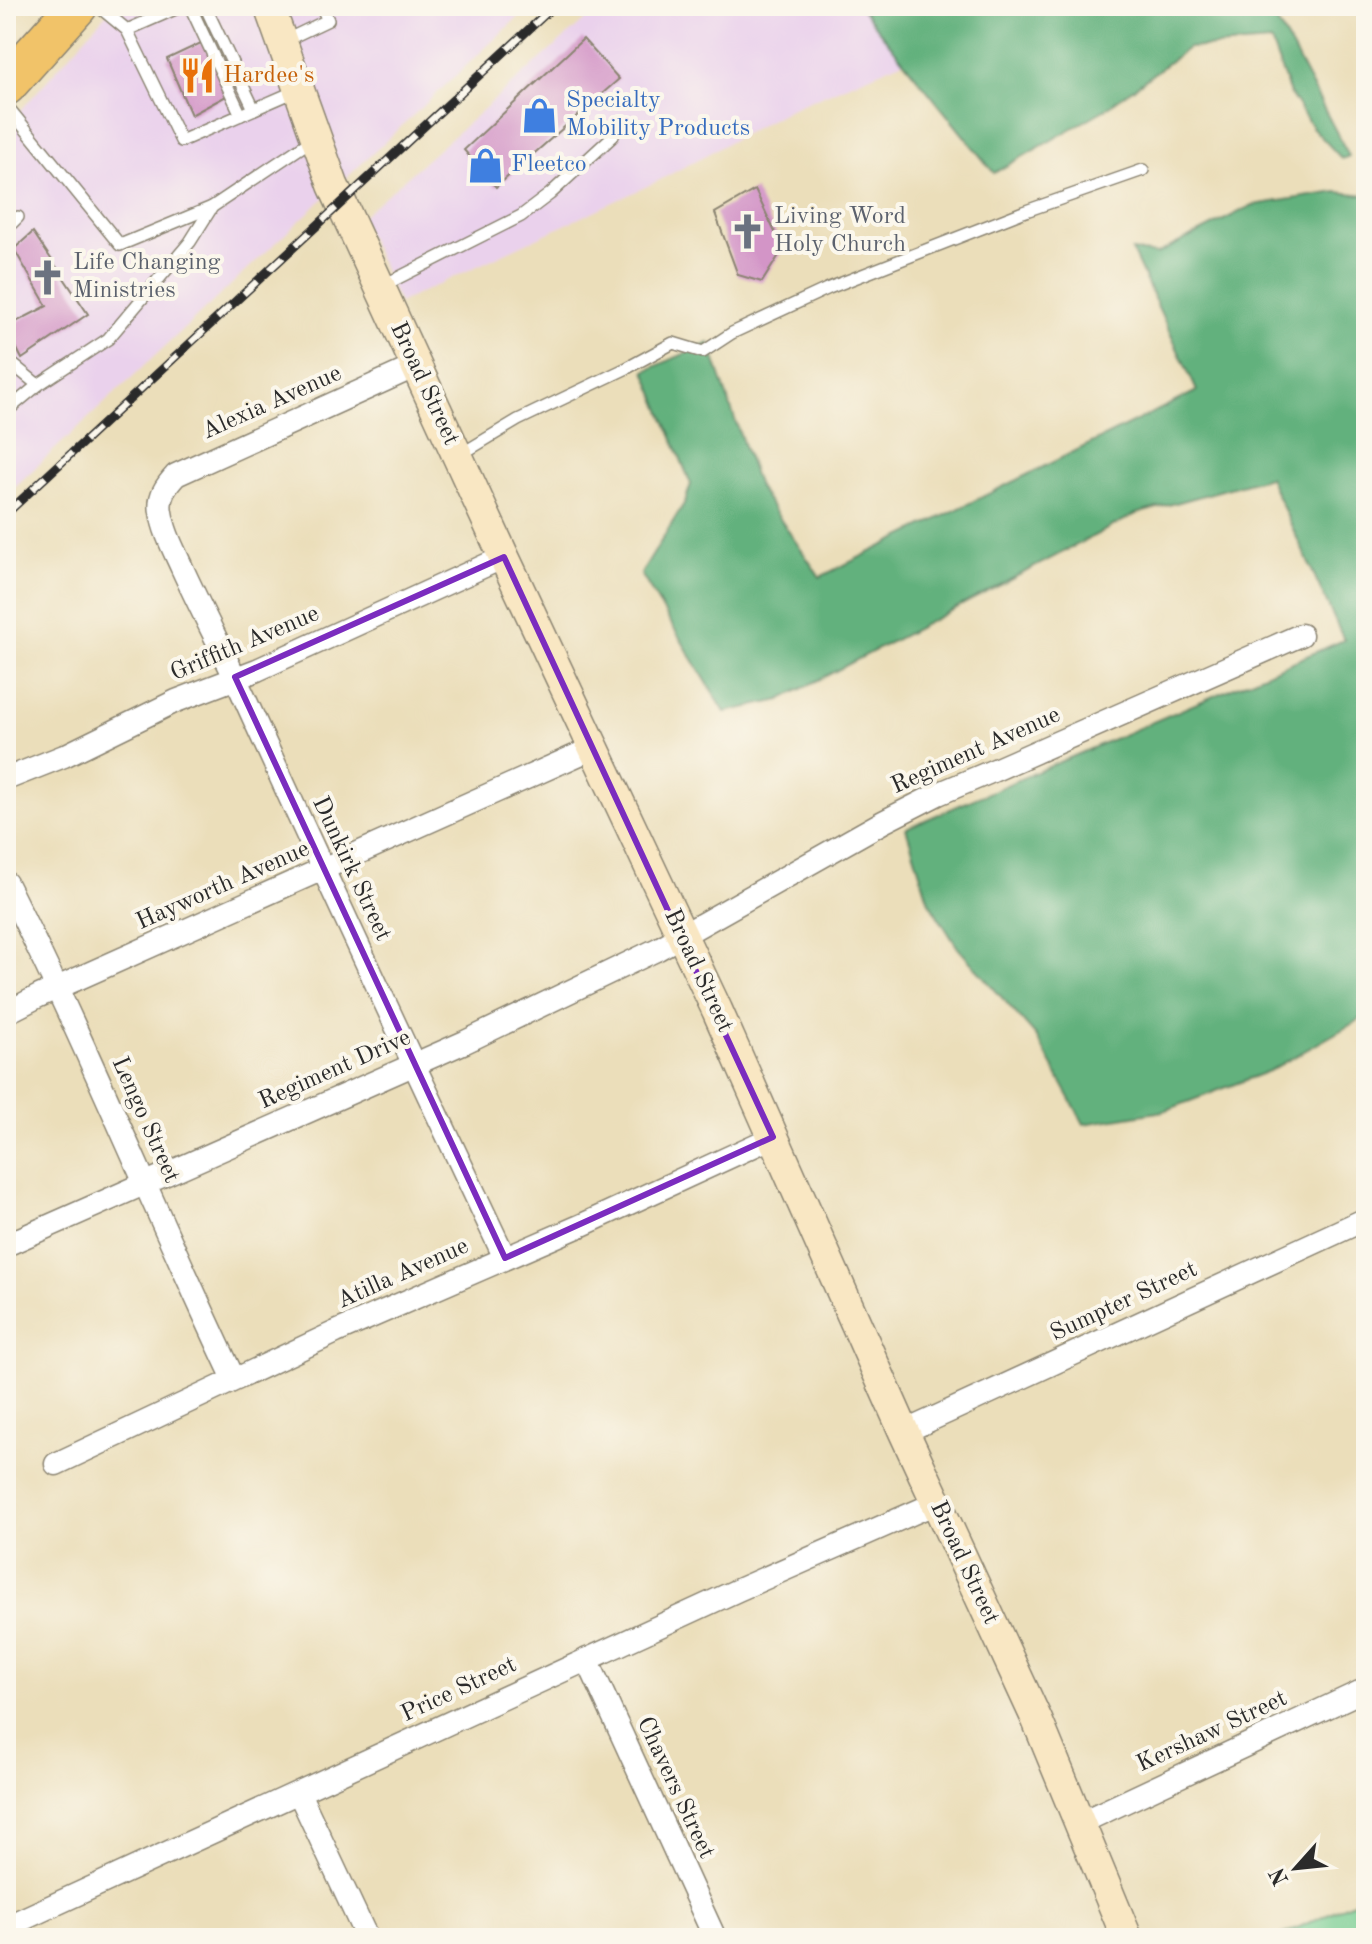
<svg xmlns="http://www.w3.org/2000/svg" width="1372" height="1944" viewBox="0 0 1372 1944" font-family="'Old Standard TT',serif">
<rect width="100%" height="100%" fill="#fbf7ec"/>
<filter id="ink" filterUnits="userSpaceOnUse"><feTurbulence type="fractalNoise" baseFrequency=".0125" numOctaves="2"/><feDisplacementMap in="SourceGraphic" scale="16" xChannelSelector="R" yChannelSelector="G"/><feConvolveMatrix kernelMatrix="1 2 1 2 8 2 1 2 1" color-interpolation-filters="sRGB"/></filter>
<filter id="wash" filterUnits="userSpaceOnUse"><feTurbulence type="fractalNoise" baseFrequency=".006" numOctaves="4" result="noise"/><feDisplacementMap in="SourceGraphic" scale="32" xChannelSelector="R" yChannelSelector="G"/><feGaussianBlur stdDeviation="1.8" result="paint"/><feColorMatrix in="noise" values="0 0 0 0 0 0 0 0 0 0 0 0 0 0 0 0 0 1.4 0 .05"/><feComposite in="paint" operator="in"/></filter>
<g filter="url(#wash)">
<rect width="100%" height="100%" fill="#ebdeba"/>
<g fill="#ead1ec">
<polygon points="113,6 257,6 326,196 6,495 6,127"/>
<polygon points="281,6 530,6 343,181"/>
<polygon points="601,6 859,6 904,61 788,110 660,180 399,303 360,218"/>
</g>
<polygon fill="#78ce93" stroke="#527c5f" stroke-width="2" points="1366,1896 1366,1938 1276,1938"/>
<g fill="#62b17d" stroke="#466e54" stroke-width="2">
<polygon points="859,6 1267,6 1292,48 1349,156 1342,159 1312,127 1290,94 1271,42 1188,48 1104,110 994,173"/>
<polygon points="1337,192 1366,195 1366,1016 1269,1071 1164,1111 1084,1124 1036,1036 958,948 929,902 906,828 1344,640 1269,477 1136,514 780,700 725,712 641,574 685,502 691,484 645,371 709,343 758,487 820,577 1197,391 1132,251 1157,254 1253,205"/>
</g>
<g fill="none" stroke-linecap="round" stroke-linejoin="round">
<polyline stroke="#67a4d8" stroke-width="6" points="1348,1938 1366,1920"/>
</g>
<g id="blocks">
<g fill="#d395c7">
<polygon points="583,39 619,79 496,187 464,150"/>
<polygon points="203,42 230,94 191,115 167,59"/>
<polygon points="755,190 783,249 762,282 738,275 715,213"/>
<polygon points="33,232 88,314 22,359 6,327 47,306 14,249"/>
</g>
</g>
</g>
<g filter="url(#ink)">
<use href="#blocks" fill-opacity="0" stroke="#8b8472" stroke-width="2"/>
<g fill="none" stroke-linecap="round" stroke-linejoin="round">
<defs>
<g id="lane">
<polyline points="98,6 127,30 181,141 298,90"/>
<polyline points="190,6 241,115"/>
<polyline points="205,6 254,109"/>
<polyline points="127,30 182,6"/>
<polyline points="284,41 328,20 321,6"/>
<polyline points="6,105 120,245 212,207"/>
<polyline points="6,229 18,217"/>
<polyline points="380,287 521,216 550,194 613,136"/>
<polyline points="6,351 11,363 38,385 108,339 190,242 212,207 315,138"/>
<polyline points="9,409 38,385"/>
<polyline points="458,456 518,420 627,368 673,343 703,352 732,333 829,288 1023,212 1143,170"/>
</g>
<g id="street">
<path d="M416 366 176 475C166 486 158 496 161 512 164 532 174 550 182 568 202 612 225 655 245 699 330 886 417 1072 505 1258"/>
<polyline points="6,779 64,756 176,701 257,670 504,557"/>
<path d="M6 883C88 1046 156 1215 234 1379"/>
<polyline points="6,1013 39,996 593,748"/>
<polyline points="6,1245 465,1042 658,949 883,822 938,794 988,773 1301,635"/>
<polyline points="904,1432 1366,1219"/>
<polyline points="56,1464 336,1332 582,1225 773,1137"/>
<polyline points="587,1659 715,1938"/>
<polyline points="299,1793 367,1938"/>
<polyline points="1080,1823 1366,1689"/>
<polyline points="6,1927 738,1590 936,1503"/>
</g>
<polyline id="secondary" points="269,6 333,185 504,557 717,1010 904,1432 1037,1720 1127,1938"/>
<polyline id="highway" points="6,85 77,6"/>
</defs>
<use href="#lane" stroke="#8b8472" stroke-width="14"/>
<use href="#street" stroke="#8b8472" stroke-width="25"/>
<use href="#secondary" stroke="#8b8472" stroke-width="33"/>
<use href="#highway" stroke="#8b8472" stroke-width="43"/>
<use href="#lane" stroke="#fff" stroke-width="11"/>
<use href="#street" stroke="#fff" stroke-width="22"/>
<use href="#secondary" stroke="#f9e7c3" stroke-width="30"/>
<use href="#highway" stroke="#f1c369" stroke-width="40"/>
<defs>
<polyline id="rail" points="6,514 554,6"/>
</defs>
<use href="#rail" stroke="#2b2b2b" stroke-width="9"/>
<use href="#rail" stroke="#fbf7ec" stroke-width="6" stroke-dasharray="18" stroke-linecap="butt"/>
</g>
</g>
<path fill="none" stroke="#7b2cbf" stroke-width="6" stroke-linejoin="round" d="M504 557 773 1137 505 1258 235 677Z"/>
<defs>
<symbol id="restaurant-bare" viewBox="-9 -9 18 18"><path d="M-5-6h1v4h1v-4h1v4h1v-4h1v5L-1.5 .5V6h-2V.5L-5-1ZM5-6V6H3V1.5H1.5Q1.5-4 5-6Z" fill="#e8710a" stroke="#fbf7ec" stroke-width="2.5" paint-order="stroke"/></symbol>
<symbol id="shop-bare" viewBox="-9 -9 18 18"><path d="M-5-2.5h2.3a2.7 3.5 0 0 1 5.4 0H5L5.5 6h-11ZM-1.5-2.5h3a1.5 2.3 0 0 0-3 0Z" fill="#3f7fe0" stroke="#fbf7ec" stroke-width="2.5" paint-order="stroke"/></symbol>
<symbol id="church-bare" viewBox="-9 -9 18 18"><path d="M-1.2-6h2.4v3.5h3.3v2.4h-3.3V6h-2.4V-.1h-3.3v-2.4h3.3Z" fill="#6b7280" stroke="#fbf7ec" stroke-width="2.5" paint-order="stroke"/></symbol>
</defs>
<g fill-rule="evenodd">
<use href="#restaurant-bare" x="172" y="50" width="51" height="51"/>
<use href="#shop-bare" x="514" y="90" width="51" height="51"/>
<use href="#shop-bare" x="460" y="140" width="51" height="51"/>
<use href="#church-bare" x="722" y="206" width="51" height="51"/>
<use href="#church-bare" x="22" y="252" width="51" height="51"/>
</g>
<g text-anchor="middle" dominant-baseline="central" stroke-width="8" stroke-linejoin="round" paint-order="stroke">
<g font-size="24" fill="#c56008" stroke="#fbf7ec" text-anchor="start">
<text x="223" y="76">Hardee's</text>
</g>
<g font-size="24" fill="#366cbe" stroke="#fbf7ec" text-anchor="start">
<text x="566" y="101">Specialty<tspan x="566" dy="28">Mobility Products</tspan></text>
<text x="511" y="165">Fleetco</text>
</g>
<g font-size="24" fill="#5b616d" stroke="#fbf7ec" text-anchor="start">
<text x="774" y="217">Living Word<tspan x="774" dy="28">Holy Church</tspan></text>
<text x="73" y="263">Life Changing<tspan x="73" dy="28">Ministries</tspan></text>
</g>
<g font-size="24" fill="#2b2b2b" stroke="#fbf7ec">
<text transform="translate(424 384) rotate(65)">Broad Street</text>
<text transform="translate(272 403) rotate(-24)">Alexia Avenue</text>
<text transform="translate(245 644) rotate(-23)">Griffith Avenue</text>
<text transform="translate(976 751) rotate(-24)">Regiment Avenue</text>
<text transform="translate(351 869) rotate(65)">Dunkirk Street</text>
<text transform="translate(223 886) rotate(-24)">Hayworth Avenue</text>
<text transform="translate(698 971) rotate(65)">Broad Street</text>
<text transform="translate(335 1070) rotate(-24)">Regiment Drive</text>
<text transform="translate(145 1120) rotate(66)">Lengo Street</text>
<text transform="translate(403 1274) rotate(-24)">Atilla Avenue</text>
<text transform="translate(1124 1302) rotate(-25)">Sumpter Street</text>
<text transform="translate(964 1563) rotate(65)">Broad Street</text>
<text transform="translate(459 1690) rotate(-25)">Price Street</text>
<text transform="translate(1212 1732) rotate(-25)">Kershaw Street</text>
<text transform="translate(675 1788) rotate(65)">Chavers Street</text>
</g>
</g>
<rect width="1372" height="1944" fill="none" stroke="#fbf7ec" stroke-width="32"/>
<g transform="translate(1296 1868) rotate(243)" stroke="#fbf7ec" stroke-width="6" paint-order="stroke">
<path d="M0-6L14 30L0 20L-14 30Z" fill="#2b2b2b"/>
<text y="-12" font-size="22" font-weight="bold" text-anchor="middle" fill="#2b2b2b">N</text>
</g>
</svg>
